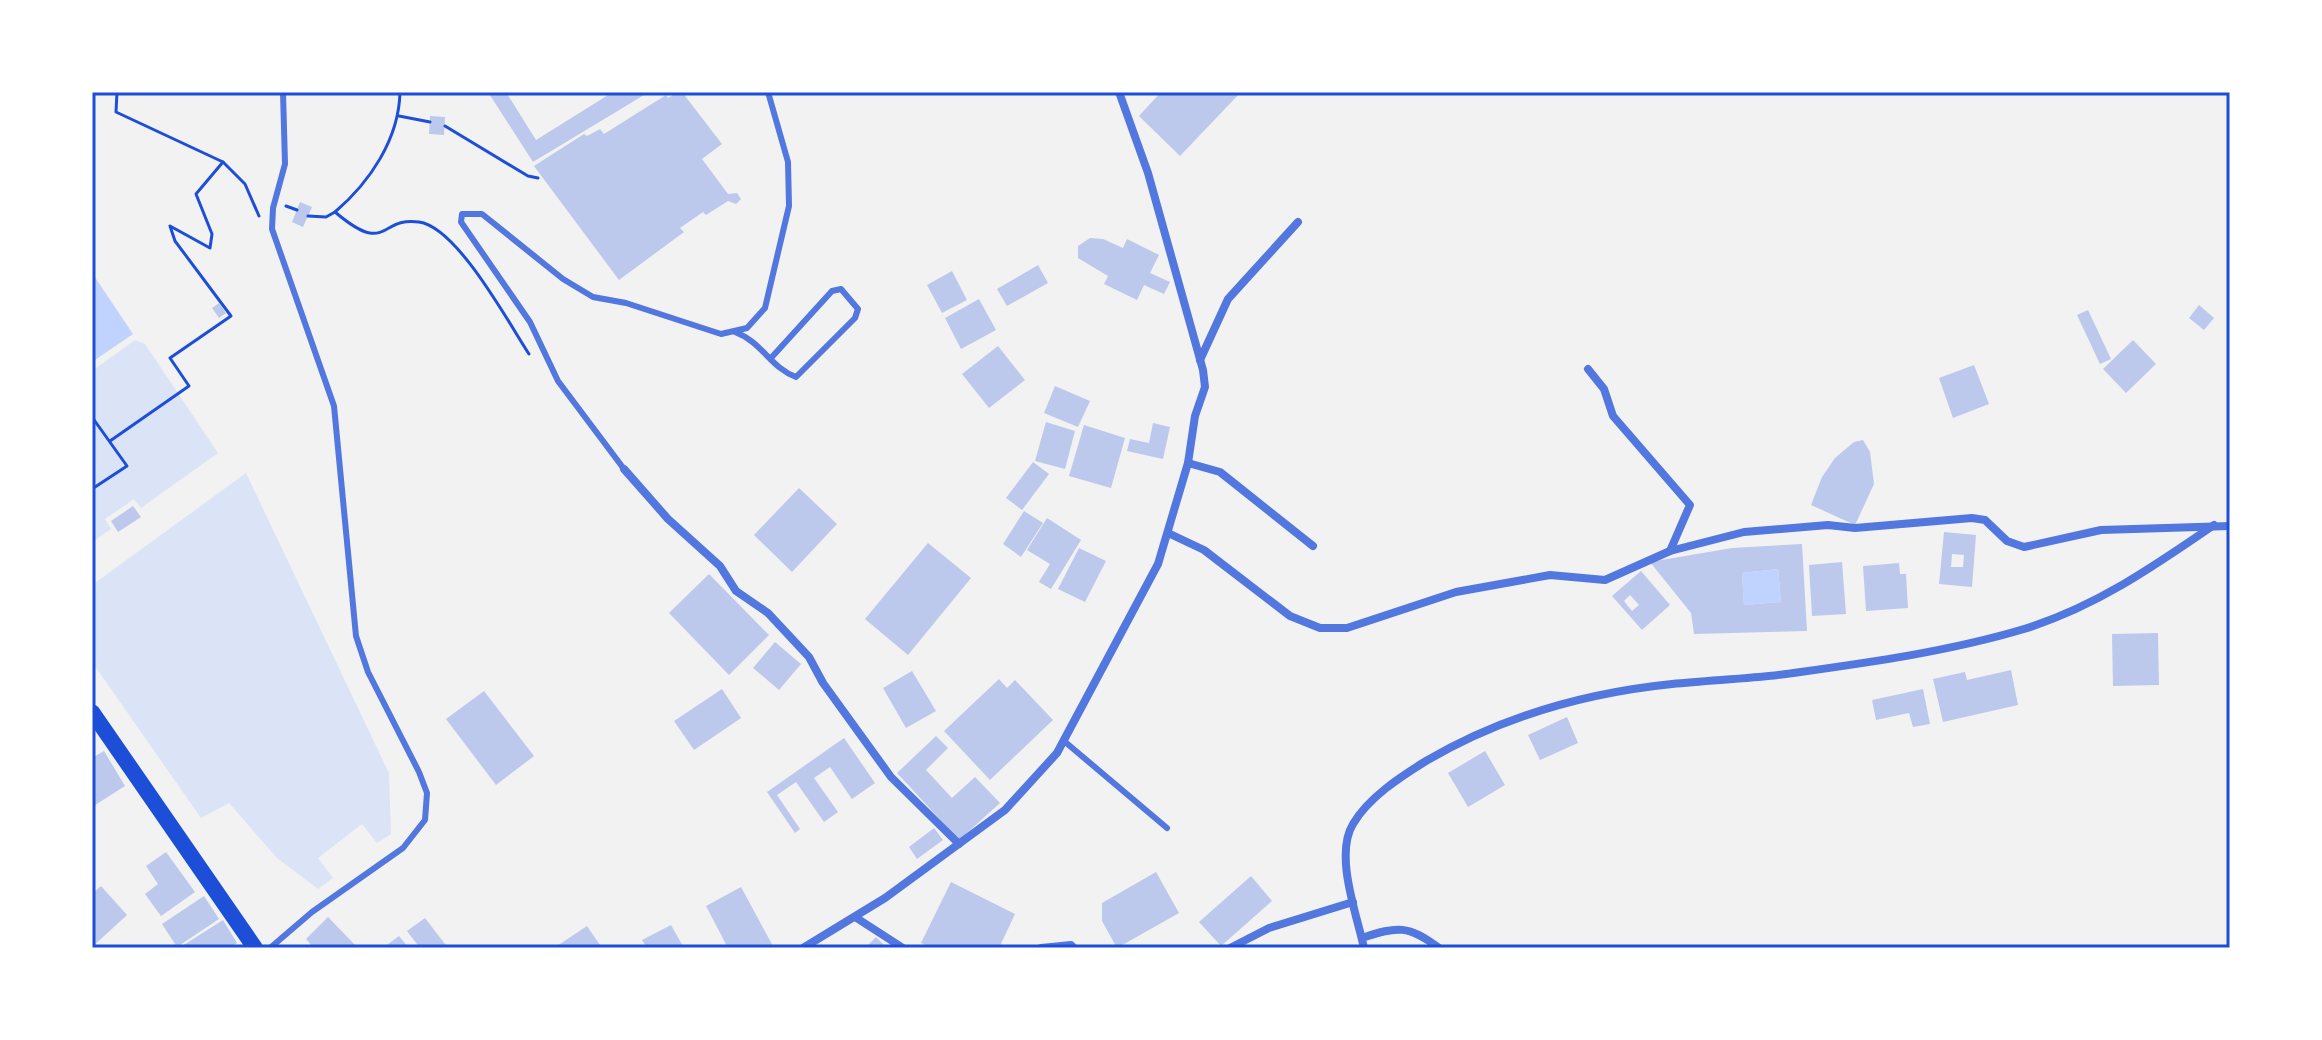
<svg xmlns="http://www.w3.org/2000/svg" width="2322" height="1040" viewBox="0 0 2322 1040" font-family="Poppins,sans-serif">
<rect width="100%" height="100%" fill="#f2f2f2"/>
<g fill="#dbe4f7">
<polygon points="135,340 145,344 218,453 141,508 134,499 105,519 111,529 92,542 92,371"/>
<polygon points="246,473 389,773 391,834 377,843 362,824 318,858 333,878 318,889 277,858 229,803 201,818 92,662 92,585"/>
</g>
<g fill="#bfd3fe">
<polygon points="92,273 133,334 92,362"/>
<polygon points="1778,569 1781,602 1744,605 1742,573"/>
</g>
<g fill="#bdc9ec" fill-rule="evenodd">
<polygon points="488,92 506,92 536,140 613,92 649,92 533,162"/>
<polygon points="678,92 682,92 722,144 702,159 728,194 737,193 741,199 736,204 728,201 706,215 703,212 680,228 684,232 619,280 534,166 584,134 587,136 600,129 604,134 666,95 668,98"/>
<polygon points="1161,92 1241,92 1180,156 1139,116"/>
<polygon points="430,116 445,117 444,135 429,134"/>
<polygon points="300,202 312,207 303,227 292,222"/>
<polygon points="1090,238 1103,239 1123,248 1127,239 1159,255 1150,273 1170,282 1164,294 1144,285 1137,300 1104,284 1108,276 1078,258 1078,246"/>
<polygon points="1038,265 1048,283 1007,306 997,289"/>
<polygon points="952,271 967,300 942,313 927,285"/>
<polygon points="979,299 996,330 961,349 945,318"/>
<polygon points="219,303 226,313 219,318 212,308"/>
<polygon points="2199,305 2214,318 2204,330 2189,318"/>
<polygon points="2088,310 2111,359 2100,364 2077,315"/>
<polygon points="2133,340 2156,364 2126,393 2103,369"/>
<polygon points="998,346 1025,380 989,408 962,374"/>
<polygon points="1974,365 1989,404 1953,418 1939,378"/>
<polygon points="1055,386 1090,401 1078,427 1044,413"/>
<polygon points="1046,422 1075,431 1065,469 1035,461"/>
<polygon points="1153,423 1170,427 1163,459 1127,451 1130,439 1149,443"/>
<polygon points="1084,425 1125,438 1111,488 1069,476"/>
<polygon points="1863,440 1870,452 1874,484 1855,525 1811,505 1822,477 1835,458 1854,442"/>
<polygon points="1033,462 1049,474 1022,510 1006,498"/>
<polygon points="799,488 837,524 792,572 754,535"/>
<polygon points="133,506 141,517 118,532 111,521"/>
<polygon points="1024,511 1043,523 1021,557 1003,544"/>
<polygon points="1047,518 1081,540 1051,589 1039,582 1050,564 1027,550"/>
<path d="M1944 532 1976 535 1972 587 1939 584ZM1952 554 1964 555 1963 567H1951Z"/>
<polygon points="928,543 971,578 908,655 865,619"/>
<path d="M1802 544 1807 631 1694 634 1691 613 1650 562 1732 548ZM1778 569 1781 602 1744 605 1742 573Z"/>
<polygon points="1079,548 1106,561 1085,602 1058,589"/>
<polygon points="1842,562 1846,614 1812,616 1809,565"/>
<polygon points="1899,563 1900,574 1906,574 1908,608 1866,611 1863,566"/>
<path d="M1641 571 1670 605 1642 630 1612 596ZM1630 595 1639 605 1632 611 1624 601Z"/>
<polygon points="709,574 769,635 729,675 669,613"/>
<polygon points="2158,633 2159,685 2113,686 2112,634"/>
<polygon points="775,642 801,664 779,690 753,668"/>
<polygon points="2011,670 2018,705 1943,722 1933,679 1965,672 1967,680"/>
<polygon points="912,671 936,711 906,728 883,688"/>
<polygon points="999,679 1007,688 1015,680 1053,720 990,780 944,731"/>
<polygon points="722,689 741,718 694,750 674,721"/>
<polygon points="1923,689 1930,724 1913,727 1909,713 1876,720 1872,700"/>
<polygon points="484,691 534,756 496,785 446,719"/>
<polygon points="1567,717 1578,743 1540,760 1528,735"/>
<polygon points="936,736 948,748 926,770 952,798 975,777 1000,803 959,840 897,773"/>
<polygon points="844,738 875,783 852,799 830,767 814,778 838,812 824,822 796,782 777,795 800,829 795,833 767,792"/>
<polygon points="104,751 125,786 92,807 92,758"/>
<polygon points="1485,751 1505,785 1468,807 1448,773"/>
<polygon points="934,828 943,840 917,859 909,847"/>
<polygon points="166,852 195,892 161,916 145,894 158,884 146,866"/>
<polygon points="1156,872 1179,913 1117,948 1102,921 1102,903"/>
<polygon points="1251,876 1272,901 1221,946 1199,922"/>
<polygon points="951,882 1015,914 999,948 932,948 921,943"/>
<polygon points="101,886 127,915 92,947 92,894"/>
<polygon points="741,887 774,948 728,948 706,906"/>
<polygon points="204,896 219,919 177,947 162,924"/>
<polygon points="328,917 358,948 314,948 306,939"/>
<polygon points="425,918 448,948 420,948 407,931"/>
<polygon points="223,920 237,943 229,948 179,948"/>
<polygon points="671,925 684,948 647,948 642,940"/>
<polygon points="587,926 602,948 554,948"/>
<polygon points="399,936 409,948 383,948"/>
<polygon points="876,937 887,948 865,948"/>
</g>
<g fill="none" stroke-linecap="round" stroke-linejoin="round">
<g stroke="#1d4ed8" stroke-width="3">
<polyline points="117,92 116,112 223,162 245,184 259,216"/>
<polyline points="399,116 430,122"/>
<polyline points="445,126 528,176 538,178"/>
<polyline points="286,206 297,210"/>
<path d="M335 212C388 257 379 216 419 222 457 227 508 322 529 354"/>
<path d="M308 216 326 217 335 212C370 182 399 139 400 92"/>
<polyline points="92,417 127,466 92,489"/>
<polyline points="110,441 189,386 170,358 231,316 175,241 170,226 210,248 212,234 196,194 223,162"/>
</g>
<g stroke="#5277de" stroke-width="6">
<path d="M735 332C762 342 771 368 796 377L855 318 858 309 841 289 832 291 771 358"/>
<polyline points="624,469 558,381 530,322 461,222 462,214 482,214 563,279 593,297 626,303 721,334 747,328 765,308 789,206 788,162 768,92"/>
<polyline points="1064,741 1167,828"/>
<polyline points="270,948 312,912 403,848 425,820 427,793 419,772 368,672 356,636 334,406 272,229 273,208 285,164 283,92"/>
</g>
<g stroke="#5277de" stroke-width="8">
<polyline points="1200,360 1228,299 1298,222"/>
<polyline points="1588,369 1604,389 1613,416 1690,505 1670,551"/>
<polyline points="1188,463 1220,472 1313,546"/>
<polyline points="624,469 668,519 720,566 736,591 768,613 809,657 823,683 891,777 959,844"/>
<polyline points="1168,533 1204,550 1290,616 1320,628 1347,628 1456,592 1550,575 1605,580 1670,551 1744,532 1828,525 1855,528 1972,518 1985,520 2007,541 2024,547 2101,530 2230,526"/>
<polyline points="855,917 903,948"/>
<path d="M1362 938C1398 926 1408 925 1439 948"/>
<polyline points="803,948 885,898 1005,810 1057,753 1158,564 1188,463 1195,416 1205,387 1203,370 1148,173 1119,92"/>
<polyline points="1041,948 1071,945 1074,948"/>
<polyline points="1230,948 1269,928 1353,902"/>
<path d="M1364 948C1357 915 1334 855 1353 824 1368 798 1400 777 1426 761 1501 717 1584 693 1672 684 1710 680 1748 679 1786 674 1865 663 1947 652 2024 629 2095 607 2153 567 2214 525"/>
</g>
<polyline stroke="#1d4ed8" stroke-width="16" points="92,712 255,948"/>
</g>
<rect width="2322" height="1040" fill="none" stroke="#ffffff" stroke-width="188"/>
<rect x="94" y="94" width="2134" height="852" fill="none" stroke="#1d4ed8" stroke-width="3"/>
</svg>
